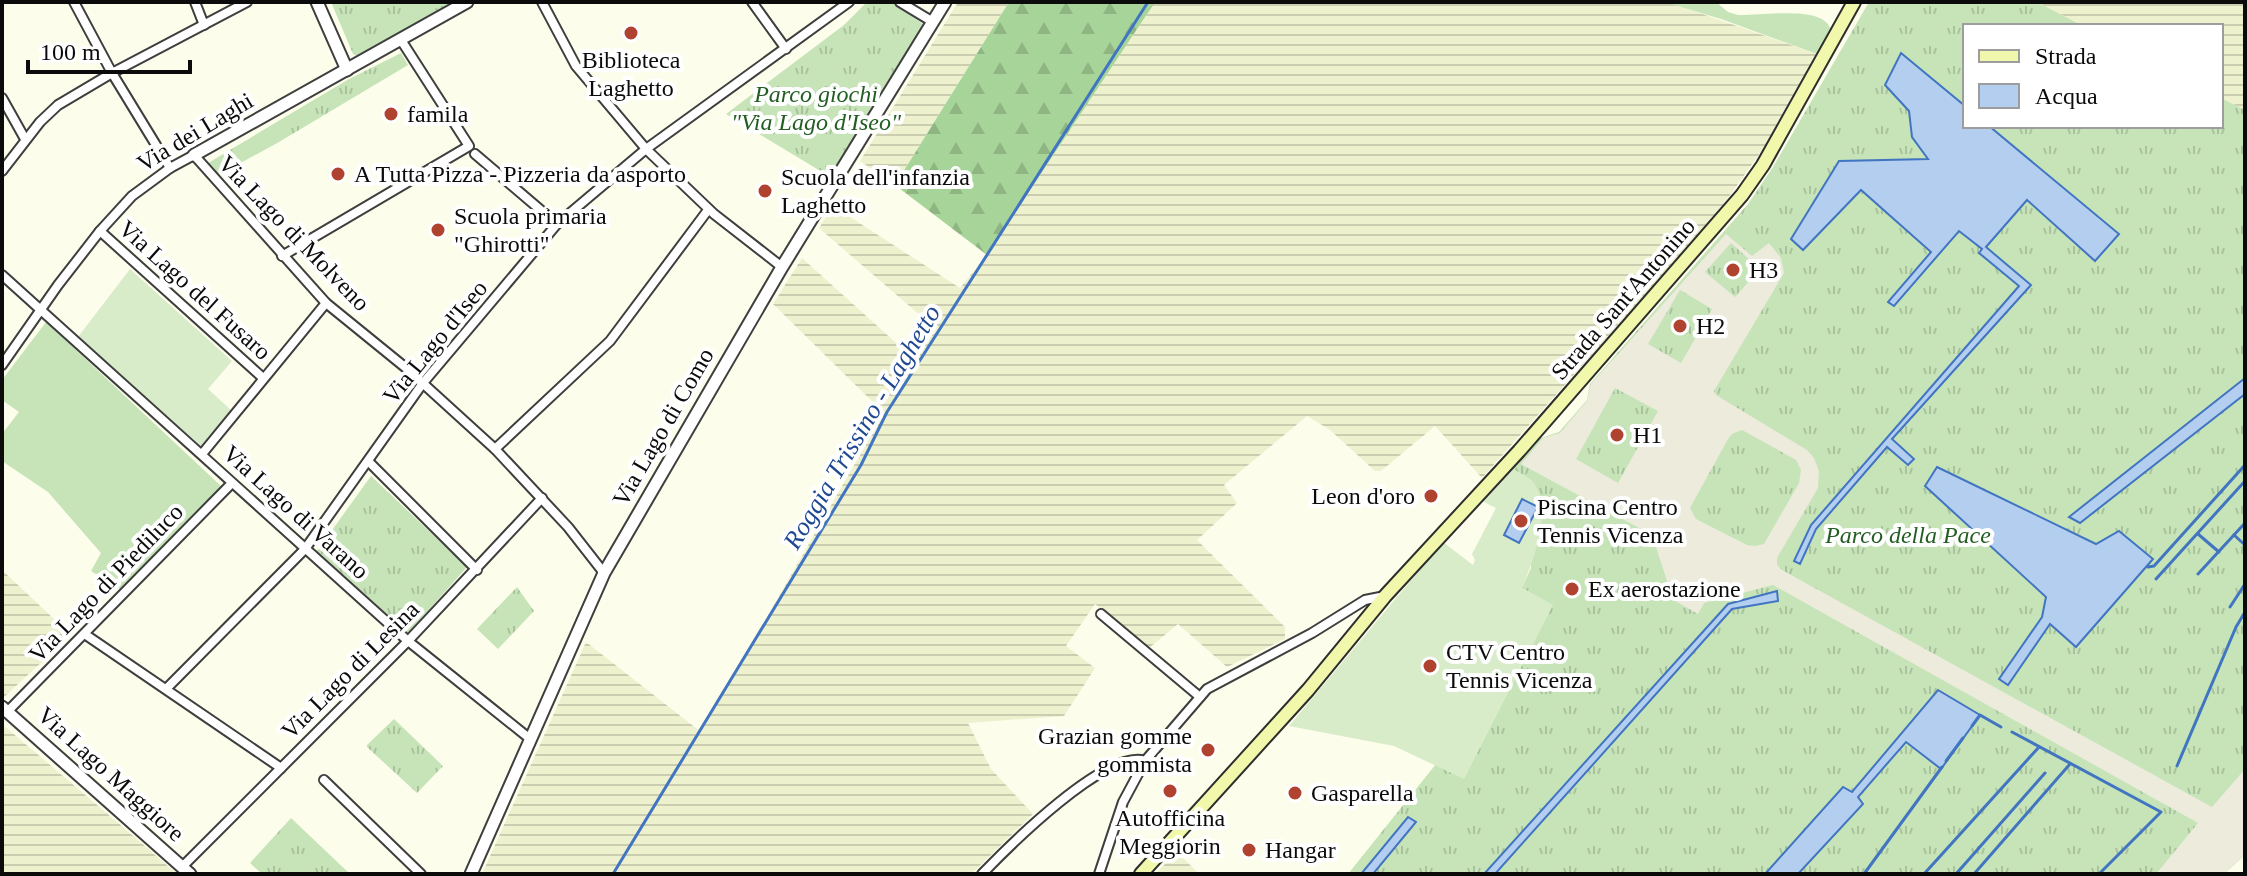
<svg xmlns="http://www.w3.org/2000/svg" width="2247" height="876" viewBox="0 0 2247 876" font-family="'Times New Roman',serif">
<defs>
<pattern id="farmland-rules" width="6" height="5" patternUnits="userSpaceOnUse" patternTransform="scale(2)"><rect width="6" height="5" fill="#edf1ce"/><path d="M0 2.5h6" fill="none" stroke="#cacdb0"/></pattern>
<pattern id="grass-tufts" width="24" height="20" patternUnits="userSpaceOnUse" patternTransform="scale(2)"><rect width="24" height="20" fill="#c6e4b8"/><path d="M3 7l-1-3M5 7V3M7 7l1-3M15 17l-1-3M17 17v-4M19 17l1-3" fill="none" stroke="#a9c29d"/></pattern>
<pattern id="forest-firs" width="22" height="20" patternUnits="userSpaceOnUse" patternTransform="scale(2)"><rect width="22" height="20" fill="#a7d499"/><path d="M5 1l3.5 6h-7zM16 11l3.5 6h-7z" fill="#8eb582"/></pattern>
</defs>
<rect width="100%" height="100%" fill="#fdfdeb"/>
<g fill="url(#farmland-rules)">
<polygon points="958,2 1009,2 895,185 860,161"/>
<polygon points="1155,2 1668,2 1817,54 1765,146 1715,216 1482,478 1435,426 1381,471 1375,471 1330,430 1307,416 1224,485 1237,503 1197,540 1285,627 1285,639 1227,667 1178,624 1149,648 1095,604 1066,646 1095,668 1064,716 968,723 991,769 1033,814 971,874 482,874 586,642 701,732 884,413 773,304 802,258 915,360 936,329 819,228 833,206 960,288 987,255"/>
<polygon points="2037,2 2245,2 2245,110 2221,98 2221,26 2083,26"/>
<polygon points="2,570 71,635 3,698 2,697"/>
<polygon points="2,724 124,828 177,874 2,874"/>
<polygon points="1177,852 1199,874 1155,874"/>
</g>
<g fill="url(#grass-tufts)">
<polygon points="331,2 452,2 357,56 353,54"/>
<polygon points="867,2 892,2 923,24 832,178 726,114 844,25"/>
<polygon points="1869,2 2037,2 2083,26 1965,26 1965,126 2221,126 2221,98 2245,110 2245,855 2224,874 1348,874 1436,764 1464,778 1552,605 1522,588 1531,568 1532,481 1511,468 1538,439 1559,432 1587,400 1590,384 1748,204 1773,167"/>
<polygon points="401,53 408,65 279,142 217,176 208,163 349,79"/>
<polygon points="371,476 467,567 408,633 317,551"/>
<polygon points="517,587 534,611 498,649 477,629"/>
<polygon points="394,719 443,766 417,793 367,747 367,745"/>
<polygon points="291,818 350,874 262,874 250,863"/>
</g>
<polygon fill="url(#forest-firs)" points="1009,2 1155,2 987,255 895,185"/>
<g fill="#c6e4b8">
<path d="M1716 2 1728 12 1738 15C1760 16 1822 5 1830 28L1817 54 1721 19 1668 3Z"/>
<polygon points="46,322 222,487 147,570 120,589 91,571 101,553 48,492 2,461 2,434 19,412 2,400 2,380"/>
</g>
<g fill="#d9ecc9">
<polygon points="130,269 232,361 208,389 232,411 204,445 201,446 78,337"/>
<path d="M1511 468C1518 472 1528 476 1533 482 1554 507 1533 562 1522 588L1553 605 1464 779 1394 746 1289 726 1443 542 1473 565 1475 560 1472 554 1496 508 1482 501Z"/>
</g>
<path fill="#ecebdc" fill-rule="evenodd" d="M1726 234 1752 256 1769 243 1781 258 1784 273 1714 391 1716 395 1807 450 1814 458 1819 471 1818 488 1777 558V565L1782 570 2212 807 2245 769V855L2224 874H2156L2198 823 1773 585 1704 603 1698 614 1663 594 1668 584 1652 535 1521 464 1543 438 1560 433 1587 401 1591 384ZM1731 243 1760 269 1735 297 1705 272ZM1680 290 1712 309 1681 363 1648 344ZM1615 388 1658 411 1618 483 1576 459ZM1742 430 1796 460 1801 470 1799 483 1764 544 1755 546 1747 545 1696 519 1690 508 1728 439 1732 434Z"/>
<g fill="#b4cef0" stroke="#4175c1" stroke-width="2">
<polygon points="1901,53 1965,106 1965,126 1989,126 2119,234 2095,261 2027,200 1986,247 2031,285 1892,439 1914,459 1908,465 1887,447 1816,529 1800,564 1794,561 1811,525 2019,286 1979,253 1982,249 1959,231 1894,306 1888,302 1931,252 1861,190 1803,250 1791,239 1839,161 1928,159 1912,137 1909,111 1885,85"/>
<polygon points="2245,378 2245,394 2080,523 2069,517"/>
<polygon points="1937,467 2096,544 2119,531 2153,559 2076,647 2050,624 2008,685 1999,679 2042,617 2046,597 1925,486"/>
<polygon points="1522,499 1538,507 1519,543 1504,535"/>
<polygon points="1777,591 1778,601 1732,609 1495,874 1484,874 1728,604"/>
<polygon points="1938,690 1980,715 1941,769 1906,742 1858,797 1863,804 1798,874 1765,874 1843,787 1852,792"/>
<polygon points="1408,817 1416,822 1373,874 1361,874"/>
</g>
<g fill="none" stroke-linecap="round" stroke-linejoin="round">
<g stroke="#4175c1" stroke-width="3">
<polyline points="2198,534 2219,552"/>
<polyline points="2234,535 2245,545"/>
<polyline points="2148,567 2154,566 2245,465"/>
<polyline points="2198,574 2245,523"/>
<polyline points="2156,579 2245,481"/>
<polyline points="2230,607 2245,584"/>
<polyline points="1972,726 1980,715 2001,727"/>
<polyline points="2012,732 2161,812 2099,874"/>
<polyline points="1946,761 1963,738"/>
<polyline points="2177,766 2236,627 2245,612"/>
<polyline points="613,874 861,465 887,412 1148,2"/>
<polyline points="1864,874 1942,767"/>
<polyline points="1924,874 2039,747"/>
<polyline points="1956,874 2045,773"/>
<polyline points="1974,874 2070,764"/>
</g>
<defs>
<g id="minor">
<polyline points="74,2 112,73 170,168"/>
<polyline points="195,2 204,25"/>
<polyline points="542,2 576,66 646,149 714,214 782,267"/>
<polyline points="752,2 786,49"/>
<polyline points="900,2 933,22"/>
<polyline points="2,98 25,139"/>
<polyline points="475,154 557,224"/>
<polyline points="2,171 40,122 58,105 112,73 247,2"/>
<polyline points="100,231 263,378"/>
<polyline points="282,256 469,146 401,40"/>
<polyline points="2,275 408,641 529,738"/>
<polyline points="2,365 58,285 100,231 132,196 170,168 194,155 326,303 406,368 495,449 568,527 604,573"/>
<polyline points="495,449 610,341 708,210"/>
<polyline points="202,454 326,303"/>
<polyline points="369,462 477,570"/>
<polyline points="1101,614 1200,697"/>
<polyline points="86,635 281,768"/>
<polyline points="166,689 305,549 423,383 557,224 646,149 849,2"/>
<polyline points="7,712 232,483"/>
<polyline points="324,780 421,874"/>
<polyline points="182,867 408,641 542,498"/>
<path d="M982 874C1009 846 1107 748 1145 761"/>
<polyline points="1099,874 1123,802 1145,761 1207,689 1312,633 1365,600 1385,596"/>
</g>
<g id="tertiary">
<polyline points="317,2 347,70"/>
<polyline points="194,155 467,2"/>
<polyline points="2,707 190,874"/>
<polyline points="471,874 604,573 782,267 945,2"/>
</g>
<polyline id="secondary" points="1141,874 1308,690 1386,595 1519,451 1742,195 1763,165 1854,2"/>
</defs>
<use href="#minor" stroke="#3e3e3e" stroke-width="12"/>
<use href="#tertiary" stroke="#3e3e3e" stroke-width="15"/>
<use href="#secondary" stroke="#2d2d2d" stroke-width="16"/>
<use href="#minor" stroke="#fff" stroke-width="8"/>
<use href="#tertiary" stroke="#fff" stroke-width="11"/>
<use href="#secondary" stroke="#f1f8ab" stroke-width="12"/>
</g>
<g fill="#af4330" stroke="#fff" stroke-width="3">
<circle cx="631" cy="33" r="8"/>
<circle cx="391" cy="114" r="8"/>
<circle cx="338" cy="174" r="8"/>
<circle cx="765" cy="191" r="8"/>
<circle cx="438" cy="230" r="8"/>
<circle cx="1733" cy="270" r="8"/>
<circle cx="1680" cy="326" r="8"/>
<circle cx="1617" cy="435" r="8"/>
<circle cx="1431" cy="496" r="8"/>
<circle cx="1521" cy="521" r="8"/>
<circle cx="1572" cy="589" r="8"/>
<circle cx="1430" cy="666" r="8"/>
<circle cx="1208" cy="750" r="8"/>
<circle cx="1170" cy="791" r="8"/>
<circle cx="1295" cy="793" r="8"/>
<circle cx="1249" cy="850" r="8"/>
</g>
<g text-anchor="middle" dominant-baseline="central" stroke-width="8" stroke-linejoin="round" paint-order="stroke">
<g font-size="24" fill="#0b0b0b" stroke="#fff" text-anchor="start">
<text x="631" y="60" text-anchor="middle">Biblioteca<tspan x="631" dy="28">Laghetto</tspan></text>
<text x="407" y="114">famila</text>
<text x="354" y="174">A Tutta Pizza - Pizzeria da asporto</text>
<text x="781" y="177">Scuola dell'infanzia<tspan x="781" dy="28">Laghetto</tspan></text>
<text x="454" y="216">Scuola primaria<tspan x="454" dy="28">"Ghirotti"</tspan></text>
<text x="1749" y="270">H3</text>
<text x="1696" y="326">H2</text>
<text x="1633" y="435">H1</text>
<text x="1415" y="496" text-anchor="end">Leon d'oro</text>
<text x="1537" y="507">Piscina Centro<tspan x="1537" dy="28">Tennis Vicenza</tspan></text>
<text x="1588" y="589">Ex aerostazione</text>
<text x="1446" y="652">CTV Centro<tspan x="1446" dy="28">Tennis Vicenza</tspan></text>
<text x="1192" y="736" text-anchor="end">Grazian gomme<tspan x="1192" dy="28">gommista</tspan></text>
<text x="1311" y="793">Gasparella</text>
<text x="1170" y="818" text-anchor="middle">Autofficina<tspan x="1170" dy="28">Meggiorin</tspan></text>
<text x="1265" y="850">Hangar</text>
</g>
<g font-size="24" font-style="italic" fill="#225d22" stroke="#fff">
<text x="816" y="94">Parco giochi<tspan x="816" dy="28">"Via Lago d'Iseo"</tspan></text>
<text x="1908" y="535">Parco della Pace</text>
</g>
<g font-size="24" fill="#0b0b0b" stroke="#fff">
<text transform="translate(195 132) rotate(-31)">Via dei Laghi</text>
<text transform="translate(294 233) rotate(46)">Via Lago di Molveno</text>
<text transform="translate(195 290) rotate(42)">Via Lago del Fusaro</text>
<text transform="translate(1623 299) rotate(-49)">Strada Sant'Antonino</text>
<text transform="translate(435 342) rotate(-51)">Via Lago d'Iseo</text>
<text transform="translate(663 427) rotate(-60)">Via Lago di Como</text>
<text transform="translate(296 512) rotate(42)">Via Lago di Varano</text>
<text transform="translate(106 583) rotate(-46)">Via Lago di Piediluco</text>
<text transform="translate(350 670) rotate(-45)">Via Lago di Lesina</text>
<text transform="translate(111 774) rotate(42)">Via Lago Maggiore</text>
</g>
<g font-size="26" font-style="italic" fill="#204991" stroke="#fff">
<text transform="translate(862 427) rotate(-59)">Roggia Trissino - Laghetto</text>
</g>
</g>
<rect width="2247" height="876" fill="none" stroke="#0b0b0b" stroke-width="8"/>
<rect x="1963" y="24" width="260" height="104" fill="#ffffff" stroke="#9d9d9d" stroke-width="2"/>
<rect x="1979" y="50" width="40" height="12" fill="#f1f8ab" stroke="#9d9d9d" stroke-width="2"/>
<text x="2035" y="64" font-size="24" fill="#0b0b0b">Strada</text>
<rect x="1979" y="84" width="40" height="24" fill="#b4cef0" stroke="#9d9d9d" stroke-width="2"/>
<text x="2035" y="104" font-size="24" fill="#0b0b0b">Acqua</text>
<path d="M28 60v12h162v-12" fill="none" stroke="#0b0b0b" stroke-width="4"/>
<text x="40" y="60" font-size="24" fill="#0b0b0b" stroke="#ffffff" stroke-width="6" paint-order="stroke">100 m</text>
</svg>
